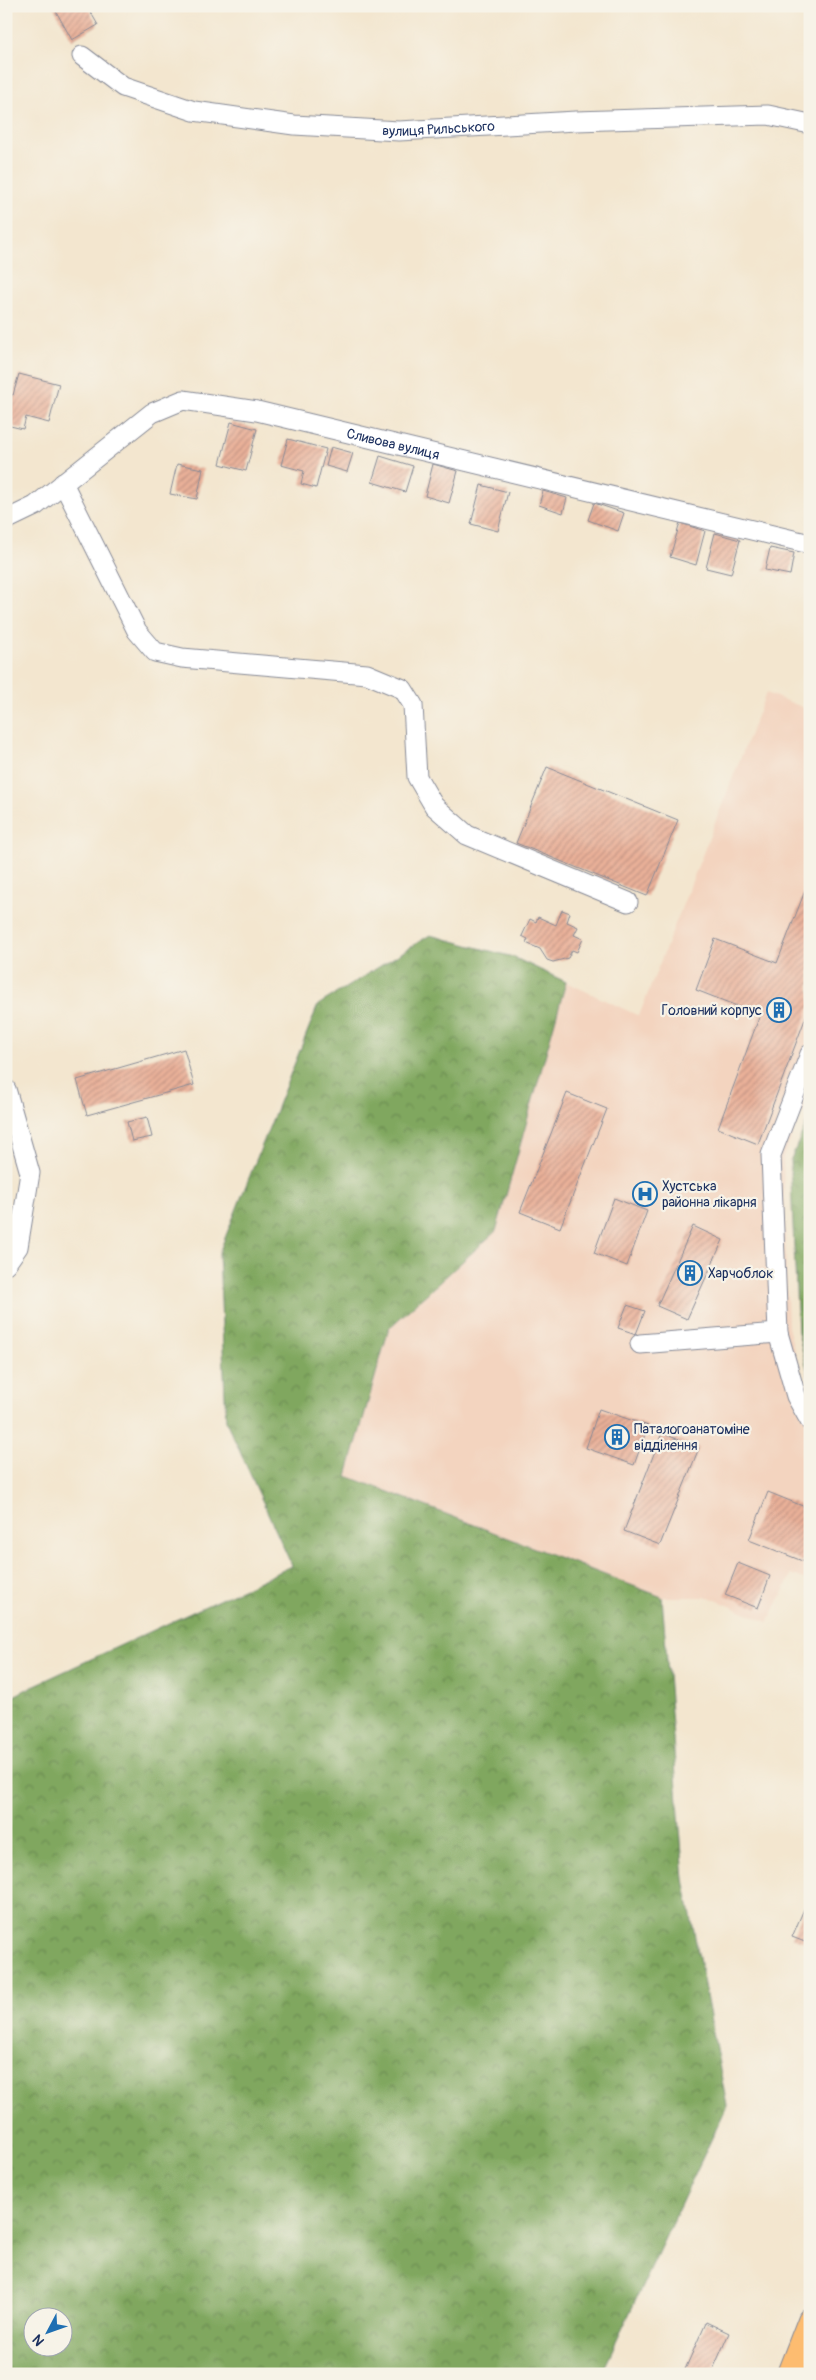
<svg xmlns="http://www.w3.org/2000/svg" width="816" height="2380" viewBox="0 0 816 2380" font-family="Pangolin,sans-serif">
<defs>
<pattern id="forest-crowns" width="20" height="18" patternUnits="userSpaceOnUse" patternTransform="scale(1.25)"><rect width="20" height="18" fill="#80a75e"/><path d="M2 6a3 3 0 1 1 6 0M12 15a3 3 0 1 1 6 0" fill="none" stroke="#688851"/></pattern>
<pattern id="building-hatch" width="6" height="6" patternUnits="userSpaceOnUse" patternTransform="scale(1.25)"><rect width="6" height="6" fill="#eab199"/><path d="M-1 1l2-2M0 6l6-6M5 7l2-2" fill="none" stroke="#bd9080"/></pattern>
</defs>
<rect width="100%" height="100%" fill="#f7f3e8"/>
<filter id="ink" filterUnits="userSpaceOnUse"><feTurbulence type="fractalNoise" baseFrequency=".02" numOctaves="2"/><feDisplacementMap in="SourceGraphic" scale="10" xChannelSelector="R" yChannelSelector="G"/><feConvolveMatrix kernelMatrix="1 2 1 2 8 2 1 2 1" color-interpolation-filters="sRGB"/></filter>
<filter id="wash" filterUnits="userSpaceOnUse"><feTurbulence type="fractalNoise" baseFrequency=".0096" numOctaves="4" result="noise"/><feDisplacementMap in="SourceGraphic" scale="20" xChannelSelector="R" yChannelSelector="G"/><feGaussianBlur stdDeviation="1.12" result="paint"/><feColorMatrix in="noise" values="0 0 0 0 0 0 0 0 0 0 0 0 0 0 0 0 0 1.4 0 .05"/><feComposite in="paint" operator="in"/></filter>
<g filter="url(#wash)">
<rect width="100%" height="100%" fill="#f3e6cf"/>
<polygon fill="#f3d4bf" points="766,693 810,710 810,1095 783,1157 788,1327 805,1392 810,1402 810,1582 792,1574 768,1622 709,1597 662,1597 347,1476 389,1328 496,1231 566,982 639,1016"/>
<g fill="url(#forest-crowns)" stroke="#4e6b5e" fill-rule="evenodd">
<path d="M430 935 513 957 566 982 496 1231 389 1328 347 1476 662 1597 684 1879 727 2106 601 2374H6V1700L35 1685 292 1566 226 1421 219 1253 318 1005ZM32 2318H62V2348H32Z"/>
<polygon points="810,1116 810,1380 798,1332 790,1161"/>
</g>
<g id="blocks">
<g fill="url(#building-hatch)">
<polygon points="53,6 87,6 98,25 72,40"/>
<polygon points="19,374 59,384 49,423 26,417 23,429 6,425 6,393 13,395"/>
<polygon points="231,422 257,429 246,471 220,464"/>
<polygon points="288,439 326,449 316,488 301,484 304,471 281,465"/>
<polygon points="331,447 353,453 347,472 326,466"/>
<polygon points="380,456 413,466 405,492 372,482"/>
<polygon points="177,464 203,469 197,499 170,494"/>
<polygon points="433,464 458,471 449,503 425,496"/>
<polygon points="481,485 508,492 498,531 471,524"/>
<polygon points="543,491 567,498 563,513 539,505"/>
<polygon points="594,503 624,513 618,531 588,520"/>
<polygon points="680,523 705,531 696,565 670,557"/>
<polygon points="715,533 740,540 731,574 706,568"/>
<polygon points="770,548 794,553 790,575 765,570"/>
<polygon points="547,767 678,820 647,896 516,843"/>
<polygon points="810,878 810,1006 758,1144 718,1128 760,1015 696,990 715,939 777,963"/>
<polygon points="562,910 570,913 567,922 578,927 574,935 583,939 577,952 572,950 568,958 553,962 547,960 540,949 526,943 528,939 522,936 530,919 536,922 538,917 556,925"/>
<polygon points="184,1049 194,1085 87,1115 77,1080"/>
<polygon points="567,1093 607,1109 560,1228 520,1212"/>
<polygon points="147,1117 152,1137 132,1141 127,1122"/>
<polygon points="614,1198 647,1211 627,1266 594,1253"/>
<polygon points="693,1226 723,1240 687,1319 657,1306"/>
<polygon points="627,1305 645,1311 636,1334 618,1328"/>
<polygon points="599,1409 648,1426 634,1465 586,1448"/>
<polygon points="662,1433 699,1448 660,1545 624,1531"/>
<polygon points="768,1492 810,1509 810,1564 749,1540"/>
<polygon points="738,1563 770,1576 758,1608 725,1595"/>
<polygon points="810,1895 810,1944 792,1937"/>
<polygon points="706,2322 729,2333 711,2374 683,2374"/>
</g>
</g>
</g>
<g filter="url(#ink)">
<use href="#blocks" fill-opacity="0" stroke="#878a96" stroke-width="1"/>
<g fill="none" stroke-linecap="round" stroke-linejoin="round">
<defs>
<g id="minor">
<path id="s1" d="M82 56 123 87 194 111 294 125 399 131 576 121 768 115 810 124"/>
<polyline points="63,483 137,631 155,652 182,658 367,674 403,689 413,705 417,777 434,806 467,835 628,902"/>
<path id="s2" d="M6 520 35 506 152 413 183 400 257 411 810 544"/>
<polyline points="810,1054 771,1155 778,1333 796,1396 810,1421"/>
<polyline points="6,1089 30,1173 18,1247 6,1264"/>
<polyline points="640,1344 778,1333"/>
</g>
<polyline id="major" points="789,2374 810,2320"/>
</defs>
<use href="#minor" stroke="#878a96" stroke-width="21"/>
<use href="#major" stroke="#878a96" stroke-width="26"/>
<use href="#minor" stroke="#fff" stroke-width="19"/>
<use href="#major" stroke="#fdbc70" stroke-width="24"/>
</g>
</g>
<defs>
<symbol id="building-ring" viewBox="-11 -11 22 22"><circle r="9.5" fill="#f7f3e8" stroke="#1f6fb2" stroke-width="1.5"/><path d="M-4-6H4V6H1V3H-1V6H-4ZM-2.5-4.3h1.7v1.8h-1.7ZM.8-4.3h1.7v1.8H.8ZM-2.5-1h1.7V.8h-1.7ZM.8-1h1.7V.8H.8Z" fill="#1f6fb2"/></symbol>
<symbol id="hospital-ring" viewBox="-11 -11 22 22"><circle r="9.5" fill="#f7f3e8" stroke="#1f6fb2" stroke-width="1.5"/><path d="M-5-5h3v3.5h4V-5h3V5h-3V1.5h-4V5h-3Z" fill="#1f6fb2"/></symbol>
</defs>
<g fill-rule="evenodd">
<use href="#building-ring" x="765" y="996" width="28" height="28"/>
<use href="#hospital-ring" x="631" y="1180" width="28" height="28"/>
<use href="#building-ring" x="676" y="1259" width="28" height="28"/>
<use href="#building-ring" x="603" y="1423" width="28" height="28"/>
</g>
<g text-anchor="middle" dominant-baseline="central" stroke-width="4.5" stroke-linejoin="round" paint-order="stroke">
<g font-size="14" fill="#1b2f5e" stroke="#f7f3e8">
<text stroke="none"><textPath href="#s1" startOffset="372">вулиця Рильського</textPath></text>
<text stroke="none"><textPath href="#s2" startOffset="430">Сливова вулиця</textPath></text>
</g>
<g font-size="14" fill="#1b2f5e" stroke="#f7f3e8" text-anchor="start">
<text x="762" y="1010" text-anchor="end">Головний корпус</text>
<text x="662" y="1186">Хустська<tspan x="662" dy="16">районна лікарня</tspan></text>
<text x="708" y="1273">Харчоблок</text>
<text x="634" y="1429">Паталогоанатоміне<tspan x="634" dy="16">відділення</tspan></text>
</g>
</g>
<rect width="816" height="2380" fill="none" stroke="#f7f3e8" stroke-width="25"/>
<g transform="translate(48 2332) rotate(229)"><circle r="24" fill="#f7f3e8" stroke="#9fa5b1"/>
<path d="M0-4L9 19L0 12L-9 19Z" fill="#1f6fb2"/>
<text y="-8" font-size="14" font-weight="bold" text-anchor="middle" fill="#1b2f5e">N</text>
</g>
</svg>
